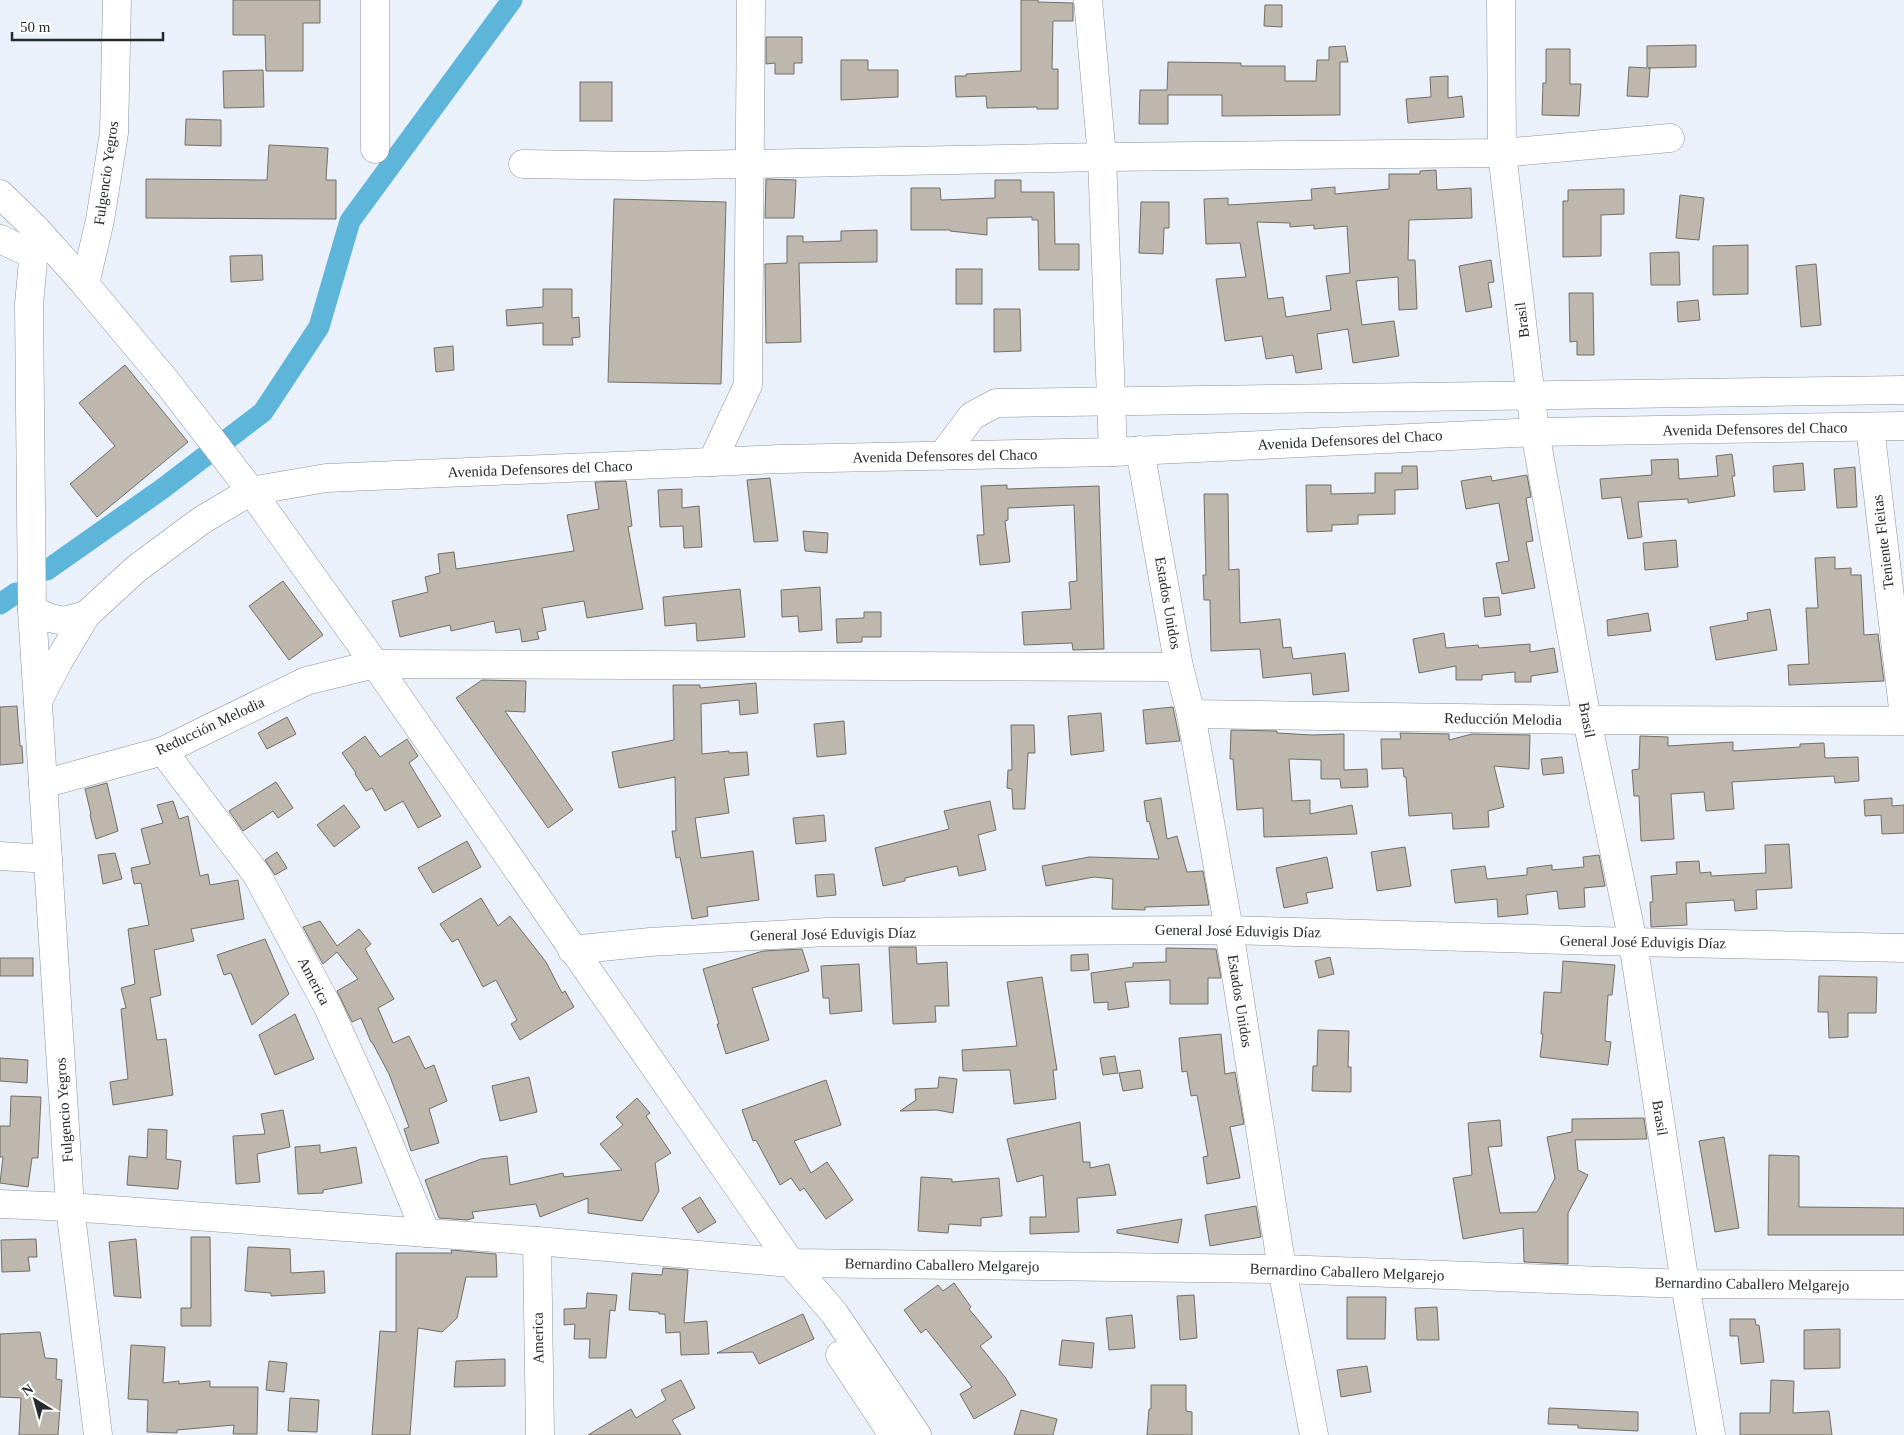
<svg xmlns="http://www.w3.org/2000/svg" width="1904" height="1435" viewBox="0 0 1904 1435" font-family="Georgia,serif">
<rect width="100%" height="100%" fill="#eaf1fa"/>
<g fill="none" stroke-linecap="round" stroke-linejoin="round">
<g stroke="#5eb5da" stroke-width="21">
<polyline points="47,570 162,489 263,412 319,327 350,221 512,0"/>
<polyline points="0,604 16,593"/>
</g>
</g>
<g fill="#bdb7ae" stroke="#736e65" fill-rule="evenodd">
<polygon points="233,0 320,0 320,23 303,23 303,71 266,71 265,35 233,35"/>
<polygon points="1021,0 1038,0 1038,2 1073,3 1073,21 1053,21 1052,69 1058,69 1058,109 1037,109 1037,107 987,108 986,96 956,97 955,76 966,76 966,74 1021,71"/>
<polygon points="1265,5 1282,5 1282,27 1264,26"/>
<polygon points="766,37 802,37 802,63 794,63 794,74 775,74 775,63 766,64"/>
<polygon points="1696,45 1696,67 1648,68 1650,68 1648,97 1627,96 1629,67 1647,68 1647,46"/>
<polygon points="1345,46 1348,62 1340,62 1340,115 1222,116 1222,95 1168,95 1168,124 1139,124 1140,90 1167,90 1168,62 1241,63 1241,66 1285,66 1285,81 1316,81 1317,60 1329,60 1329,47"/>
<polygon points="1546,49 1570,49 1570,84 1581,84 1579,116 1542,115 1543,83 1546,83"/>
<polygon points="841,60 868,60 868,70 898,70 898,97 841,100"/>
<polygon points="263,70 264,107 224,108 223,71"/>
<polygon points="1448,76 1448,98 1462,96 1464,117 1408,123 1406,99 1431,97 1430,77"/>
<rect x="580" y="82" width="32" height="39"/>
<polygon points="186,119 221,120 221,146 185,145"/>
<polygon points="269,145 328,148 326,180 336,180 336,219 146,218 146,179 267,180"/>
<path d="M1436 170 1437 190 1471 188 1472 218 1409 220 1408 260H1415L1417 309 1399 310 1398 277 1356 281 1362 325 1394 321 1399 356 1353 363 1348 329 1317 334 1322 369 1296 373 1293 355 1266 359 1262 336 1225 341 1216 279 1246 277 1240 243 1206 244 1204 199 1228 198V205L1312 200 1311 189 1335 187V194L1389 189V174H1420V171ZM1257 222 1290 223V227L1314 225V229L1347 226 1350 273 1326 276 1331 310 1286 317 1283 297 1268 299Z"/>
<polygon points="766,179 796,180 794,218 765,218"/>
<polygon points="995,180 1021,180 1021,192 1054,192 1055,244 1079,244 1079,270 1039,270 1038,220 1032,220 1032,217 987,218 987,235 950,231 950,230 911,230 911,188 940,188 941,200 995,198"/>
<polygon points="1624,189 1624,214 1601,215 1601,256 1563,257 1563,201 1568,201 1568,190"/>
<polygon points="1680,195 1704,198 1699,240 1676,238"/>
<polygon points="614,199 726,202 721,384 608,382"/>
<polygon points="1141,202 1169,202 1169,228 1164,228 1163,254 1139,253"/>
<polygon points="877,230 877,262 799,263 801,342 766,343 765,264 787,263 787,236 803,236 803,242 841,241 841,231"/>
<polygon points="1748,245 1748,294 1713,295 1713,246"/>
<polygon points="1679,252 1680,285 1651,285 1650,253"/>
<polygon points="262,255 263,280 231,282 230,256"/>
<polygon points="1491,260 1494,282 1488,283 1492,307 1466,312 1459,266"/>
<polygon points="1816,264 1821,325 1801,327 1796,266"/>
<rect x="956" y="269" width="26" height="35"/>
<polygon points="543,289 572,289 572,318 579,317 580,337 572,338 573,345 543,345 543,323 507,326 506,310 543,307"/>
<polygon points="1569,293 1593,293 1594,355 1577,355 1577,341 1570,342"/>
<polygon points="1698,300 1700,320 1678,322 1677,302"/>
<polygon points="994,309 1020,309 1021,351 994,352"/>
<polygon points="453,346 454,370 436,372 434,348"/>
<polygon points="125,365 188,442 97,517 70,484 115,446 79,403"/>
<polygon points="1732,454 1735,476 1732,476 1735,496 1688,503 1688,499 1638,502 1642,537 1628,539 1621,497 1602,499 1600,479 1652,475 1651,460 1678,459 1679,479 1718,476 1716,456"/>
<polygon points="1803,463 1805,490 1774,492 1773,466"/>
<polygon points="1402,466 1417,466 1418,489 1395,490 1395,514 1358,515 1358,524 1332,525 1332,531 1307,532 1306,485 1331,485 1331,494 1375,493 1375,473 1402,473"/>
<polygon points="1855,467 1857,507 1837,508 1834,469"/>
<polygon points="1527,475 1531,497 1526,498 1533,541 1526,542 1535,588 1502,594 1496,563 1509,561 1499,503 1466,509 1461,481 1491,476 1492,481"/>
<polygon points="770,478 778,541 754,542 747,480"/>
<polygon points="626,481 632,526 628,527 643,609 587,618 584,601 542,608 546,630 537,632 539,639 522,642 520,629 496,633 494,621 451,631 450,625 400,637 392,601 428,592 425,577 440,573 438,554 454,552 456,569 574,551 567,515 599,509 595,482"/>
<polygon points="1007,485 1007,489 1099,486 1104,649 1073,650 1072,643 1024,645 1022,612 1071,609 1069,582 1077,581 1074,505 1008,508 1008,520 1005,521 1010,562 980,565 977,535 984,535 981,486"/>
<polygon points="682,489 682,508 699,506 702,547 684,548 683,526 660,527 658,490"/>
<polygon points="1204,494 1228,494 1229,570 1239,569 1240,623 1280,619 1283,648 1291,647 1293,659 1345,653 1349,691 1313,695 1311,673 1263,678 1260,649 1211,651 1210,600 1204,600 1203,575 1206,575"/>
<polygon points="803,531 828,533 827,553 805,551"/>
<polygon points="1676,540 1678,567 1645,570 1643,543"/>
<polygon points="1835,557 1835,569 1851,568 1851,575 1861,575 1864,635 1878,634 1884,681 1789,685 1788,665 1809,664 1806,608 1818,608 1815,558"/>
<polygon points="283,581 323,635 289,660 249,606"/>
<polygon points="820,587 822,630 799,632 798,616 782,617 781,590"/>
<polygon points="740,589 745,637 697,641 696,623 665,626 663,597"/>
<polygon points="1499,597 1501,615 1485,617 1483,598"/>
<polygon points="1770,609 1777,650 1716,660 1710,627 1748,620 1747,613"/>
<polygon points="864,612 881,612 881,637 862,637 862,642 837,643 836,619 864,618"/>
<polygon points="1648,613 1651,631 1608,636 1607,620"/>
<polygon points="1444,633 1446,648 1478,645 1479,648 1530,644 1530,652 1554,648 1558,672 1531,676 1531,682 1515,682 1515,672 1482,675 1482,680 1456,680 1456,666 1419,673 1413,639"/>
<polygon points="482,680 526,681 525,712 505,711 573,810 548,828 456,698"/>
<polygon points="756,683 758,713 740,715 739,700 701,704 702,754 729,751 729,753 747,752 749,775 724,778 729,813 695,818 701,858 753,851 759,900 707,907 708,916 692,919 680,857 676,858 672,831 676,831 675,777 619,788 612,752 674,740 673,685 700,685 700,688"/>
<polygon points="17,706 20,746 22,746 23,763 0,765 0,707"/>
<polygon points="1173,707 1180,741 1146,744 1143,710"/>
<polygon points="1101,713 1104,751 1071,755 1068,716"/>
<polygon points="287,717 296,734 267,749 258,733"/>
<polygon points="844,721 846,754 817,757 814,724"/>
<polygon points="1011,725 1034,725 1035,753 1028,753 1025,809 1013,809 1012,789 1007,788 1008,770 1012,770"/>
<polygon points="1231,730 1277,731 1277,733 1312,735 1344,734 1344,770 1367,769 1368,787 1341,788 1340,779 1321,779 1321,760 1289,759 1292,801 1310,800 1310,814 1352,805 1357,834 1264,837 1263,808 1237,810 1233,759 1230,759"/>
<polygon points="1400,733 1449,734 1449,740 1472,734 1530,735 1529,769 1494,766 1504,807 1488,811 1489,827 1453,829 1452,813 1409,816 1406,777 1404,777 1403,768 1382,769 1381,739 1401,739"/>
<polygon points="365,736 380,757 407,739 418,756 409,763 441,816 418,828 403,801 385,811 372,788 366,791 355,774 356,773 342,753"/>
<polygon points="1640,736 1668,737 1668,746 1733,742 1733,751 1800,747 1800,744 1824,743 1825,758 1858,757 1859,781 1835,783 1834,776 1732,782 1734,809 1706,811 1704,792 1671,794 1674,839 1641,841 1639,796 1634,796 1632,770 1639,769"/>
<polygon points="1562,757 1564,773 1543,775 1541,759"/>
<polygon points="276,782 293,808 278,818 273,811 243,831 229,811"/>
<polygon points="107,783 118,831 96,839 90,815 91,814 85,789"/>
<polygon points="1161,798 1167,839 1177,836 1187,872 1203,871 1209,905 1145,907 1145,910 1112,909 1113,879 1094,877 1046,886 1042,866 1089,857 1159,859 1149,821 1147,822 1144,801"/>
<polygon points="1892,798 1892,806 1904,805 1904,833 1882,834 1881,815 1865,816 1864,800"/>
<polygon points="173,801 179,819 188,816 200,876 208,874 210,885 238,880 244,919 191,929 194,941 154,950 161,995 150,998 157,1040 166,1039 173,1095 113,1105 110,1082 128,1079 121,1009 126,1008 121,988 135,984 128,929 149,925 141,883 134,884 131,868 150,864 141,829 163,823 157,805"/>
<polygon points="990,801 996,830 978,835 986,870 959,876 957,866 905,878 905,881 883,886 875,848 949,829 944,811"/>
<polygon points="344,805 360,827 334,847 317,825"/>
<polygon points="824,815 826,841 796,844 793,818"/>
<polygon points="467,841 481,867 433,893 418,868"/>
<polygon points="1789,844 1792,888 1756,890 1757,909 1735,911 1734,900 1686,903 1687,925 1651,927 1650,902 1653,902 1651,876 1677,874 1676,862 1699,861 1700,873 1711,872 1711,876 1766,873 1765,845"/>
<polygon points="1405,847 1411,886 1377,891 1371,852"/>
<polygon points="277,852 287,868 275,875 265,860"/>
<polygon points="115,853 122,879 103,884 98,855"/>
<polygon points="1599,855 1605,886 1584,888 1585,907 1559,909 1557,891 1526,895 1528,914 1498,917 1497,899 1455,903 1451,870 1485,866 1487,879 1527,875 1527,868 1552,865 1552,870 1584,867 1583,857"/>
<polygon points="1327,857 1333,888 1306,893 1308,903 1284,908 1276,868"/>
<polygon points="834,874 836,895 817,897 815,875"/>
<polygon points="481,898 498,926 510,916 546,962 562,993 565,991 574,1007 520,1040 511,1024 517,1020 496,980 483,987 458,939 452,942 440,924"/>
<polygon points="320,921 337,946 359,929 371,944 365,949 394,999 378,1008 393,1043 409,1036 425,1069 434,1065 447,1101 429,1109 439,1143 411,1151 404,1129 409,1127 389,1074 372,1042 371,1042 361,1018 352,1022 337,991 358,979 337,952 323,964 303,927"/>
<polygon points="265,939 289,994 252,1025 231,973 224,975 217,955"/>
<polygon points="889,947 916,947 917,964 947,962 949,1006 935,1006 936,1022 893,1024"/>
<polygon points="1166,948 1216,949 1221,978 1208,978 1208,1004 1170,1004 1170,980 1125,982 1129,1007 1108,1010 1108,1002 1094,1003 1091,973 1133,967 1133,963 1166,962"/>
<polygon points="802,949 809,971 752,988 769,1040 726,1054 717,1024 719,1024 703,969 763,951"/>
<polygon points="1088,954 1089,970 1071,971 1071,955"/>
<polygon points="1330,957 1334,974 1319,978 1315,961"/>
<rect x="0" y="958" width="33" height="18"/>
<polygon points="1563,961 1615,965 1612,995 1608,995 1605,1041 1611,1042 1608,1065 1540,1057 1543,1034 1541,1034 1544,992 1561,993"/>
<polygon points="859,964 862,1011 830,1014 829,998 823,998 821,966"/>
<polygon points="1819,976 1877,977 1876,1013 1848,1013 1848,1037 1829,1038 1828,1012 1818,1012"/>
<polygon points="1042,977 1057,1070 1053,1070 1056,1099 1014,1104 1010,1070 963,1071 962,1050 1017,1046 1007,982"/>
<polygon points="295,1014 314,1059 275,1075 259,1035"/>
<polygon points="1318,1030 1349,1031 1348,1067 1351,1067 1351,1092 1312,1091 1313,1066 1317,1066"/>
<polygon points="1221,1034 1225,1074 1235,1072 1244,1124 1230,1127 1240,1178 1207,1184 1203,1157 1208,1156 1197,1095 1191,1096 1187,1071 1182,1072 1179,1038"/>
<polygon points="1115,1056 1118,1073 1103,1075 1100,1058"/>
<polygon points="0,1058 28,1060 27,1083 0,1081"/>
<polygon points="1140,1070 1143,1088 1123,1091 1119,1073"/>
<polygon points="529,1077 537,1112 500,1121 492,1086"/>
<polygon points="939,1077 957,1079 953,1113 937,1110 900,1111 916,1100 915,1089 938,1088"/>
<polygon points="826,1080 841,1125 794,1141 811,1173 827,1162 853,1200 826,1219 804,1188 800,1191 791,1178 780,1185 756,1140 753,1141 742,1110"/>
<polygon points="11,1096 41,1097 38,1158 32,1158 28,1187 0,1183 3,1157 0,1157 0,1126 10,1126"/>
<polygon points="637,1098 650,1113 646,1116 671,1153 655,1163 659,1191 642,1221 588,1213 588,1198 540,1217 536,1204 472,1212 474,1218 467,1220 439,1218 425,1180 481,1159 507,1156 510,1185 563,1173 564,1177 622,1170 600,1144 623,1125 616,1117"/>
<polygon points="283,1110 290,1147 257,1154 260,1182 236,1184 233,1136 265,1134 261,1114"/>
<polygon points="1644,1118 1647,1139 1575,1140 1578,1170 1588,1175 1568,1213 1568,1264 1524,1262 1523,1228 1463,1239 1453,1178 1472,1175 1468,1123 1500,1120 1502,1146 1488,1147 1500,1213 1537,1212 1555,1178 1547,1137 1572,1132 1572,1119"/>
<polygon points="1080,1122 1083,1162 1090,1162 1090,1168 1109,1164 1116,1195 1077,1198 1079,1232 1030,1234 1030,1217 1046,1217 1043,1175 1017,1182 1007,1139"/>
<polygon points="148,1129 167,1130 166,1159 181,1161 178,1189 127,1185 129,1156 147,1158"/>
<polygon points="1724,1137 1739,1228 1715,1232 1699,1141"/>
<polygon points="320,1145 320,1153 356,1147 362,1183 323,1190 323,1193 298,1194 295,1147"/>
<polygon points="1769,1155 1799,1156 1799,1207 1904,1208 1904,1235 1768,1235"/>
<polygon points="921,1177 952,1179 952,1182 999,1178 1002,1216 981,1218 981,1226 949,1224 948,1233 918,1231"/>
<polygon points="700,1197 716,1222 698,1233 682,1208"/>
<polygon points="1256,1206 1261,1237 1210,1246 1205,1215"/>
<polygon points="1182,1219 1178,1243 1117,1233 1117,1230"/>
<polygon points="191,1237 210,1237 211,1326 181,1326 181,1308 191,1308"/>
<polygon points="36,1239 37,1257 28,1257 30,1271 2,1272 1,1240"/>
<polygon points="136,1239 141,1298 114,1296 109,1242"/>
<polygon points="248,1247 290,1249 291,1273 324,1271 325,1293 271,1296 271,1293 245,1291"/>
<polygon points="451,1250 496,1254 497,1277 466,1277 457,1318 442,1332 418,1328 410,1435 372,1435 380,1331 396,1332 396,1253 452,1253"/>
<polygon points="663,1268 688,1270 684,1323 707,1321 709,1354 681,1355 680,1332 666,1333 665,1314 659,1314 659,1312 629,1310 632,1273 662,1275"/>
<polygon points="954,1283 971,1307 969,1309 992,1337 980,1346 1005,1377 1016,1395 974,1419 960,1394 972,1387 926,1329 921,1333 904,1310 938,1285 943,1291"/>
<polygon points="587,1293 617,1295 615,1311 610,1310 606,1358 589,1358 590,1339 574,1339 575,1324 564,1325 564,1309 586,1308"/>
<polygon points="1194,1295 1197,1338 1180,1340 1177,1296"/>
<polygon points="1347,1297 1386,1297 1385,1339 1347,1339"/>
<polygon points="1437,1307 1439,1340 1417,1340 1415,1308"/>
<polygon points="803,1314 814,1339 759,1364 753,1352 717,1353"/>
<polygon points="1132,1315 1135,1348 1109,1350 1106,1318"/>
<polygon points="1730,1319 1755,1319 1756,1325 1759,1325 1764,1362 1741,1364 1738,1336 1730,1336"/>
<polygon points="1840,1329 1840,1368 1804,1369 1804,1330"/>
<polygon points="40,1332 45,1358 57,1359 56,1379 62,1380 58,1435 19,1435 21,1398 0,1397 0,1334"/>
<polygon points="1062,1340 1094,1343 1092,1368 1059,1365"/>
<polygon points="131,1345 165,1347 163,1383 179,1381 179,1384 210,1381 210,1387 258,1387 257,1434 233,1434 234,1425 177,1430 177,1433 147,1432 148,1400 128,1399"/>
<polygon points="505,1359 505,1386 454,1387 456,1361"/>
<polygon points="269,1361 287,1363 284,1392 266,1390"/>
<polygon points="1367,1366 1371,1392 1341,1397 1337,1370"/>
<polygon points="681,1380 695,1408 672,1420 681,1435 588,1435 631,1409 636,1418 666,1400 661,1390"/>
<polygon points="1771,1380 1794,1381 1793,1413 1829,1411 1832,1435 1740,1435 1740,1413 1770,1413"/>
<polygon points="1151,1385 1186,1385 1186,1411 1192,1412 1192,1435 1147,1435 1149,1409 1151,1409"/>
<polygon points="290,1398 319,1400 317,1432 288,1431"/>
<polygon points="1549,1408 1638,1412 1638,1431 1578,1428 1578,1425 1548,1424"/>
<polygon points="1021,1410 1057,1419 1053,1435 1014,1435"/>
</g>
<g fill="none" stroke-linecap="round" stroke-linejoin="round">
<defs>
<g id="minor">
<polyline points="375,0 375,149"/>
<polyline points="1088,0 1102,157 1113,452"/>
<polyline points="1501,0 1502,153 1535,432 1587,720 1633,942 1685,1284 1711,1435"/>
<polyline points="523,164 642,166 1102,157 1502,153 1670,138"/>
<polyline points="36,229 29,304 32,610 70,1207 98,1435"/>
<polyline points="0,239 34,255"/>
<polyline points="85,284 100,220 114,133 117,0"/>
<polyline points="1870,427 1904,717"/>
<polyline points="1140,450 1179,667 1191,714 1229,930 1282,1269 1314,1435"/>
<polyline points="942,456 972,416 996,403 1904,390"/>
<polyline points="712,462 748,385 751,0"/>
<polyline points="32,610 50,618 64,621 86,615 136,569 202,520 251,491 326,478 781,459 1113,452 1535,432 1904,426"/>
<polyline points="38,701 58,662 86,615"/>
<polyline points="1191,714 1587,720 1904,721"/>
<polyline points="163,751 257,875 328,1007 378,1117 426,1233"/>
<polyline points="43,784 163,751 306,681 375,664 1179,667"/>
<polyline points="0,856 48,859"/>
<polyline points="572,950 650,942 827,932 1229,930 1633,942 1904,948"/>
<polyline points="0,1204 70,1207 537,1241 791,1263 1282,1269 1685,1284 1904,1285"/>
<polyline points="537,1241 540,1435"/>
</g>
<g id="highway">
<polyline points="0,194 36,229 85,284 166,381 251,491 375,664 791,1263 834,1313 917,1435"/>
<polyline points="840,1355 893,1435"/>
</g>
</defs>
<use href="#minor" stroke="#8c939b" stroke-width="29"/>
<use href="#highway" stroke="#8c939b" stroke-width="29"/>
<use href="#minor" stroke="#fff" stroke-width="28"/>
<use href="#highway" stroke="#fff" stroke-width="28"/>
</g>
<g text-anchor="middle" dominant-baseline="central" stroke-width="4" stroke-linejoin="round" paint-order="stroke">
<g font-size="15" fill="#272a2d" stroke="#fff">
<text transform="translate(106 173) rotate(-82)">Fulgencio Yegros</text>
<text transform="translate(1522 320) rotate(-97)">Brasil</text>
<text transform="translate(1755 429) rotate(-1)">Avenida Defensores del Chaco</text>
<text transform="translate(1350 440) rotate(-3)">Avenida Defensores del Chaco</text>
<text transform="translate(945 456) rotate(-1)">Avenida Defensores del Chaco</text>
<text transform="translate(540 469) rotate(-2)">Avenida Defensores del Chaco</text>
<text transform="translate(1883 542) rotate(-97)">Teniente Fleitas</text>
<text transform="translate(1168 603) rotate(80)">Estados Unidos</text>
<text transform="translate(1503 719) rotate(1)">Reducción Melodia</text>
<text transform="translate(1587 720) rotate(79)">Brasil</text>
<text transform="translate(210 726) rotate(-25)">Reducción Melodia</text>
<text transform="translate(1238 931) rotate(1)">General José Eduvigis Díaz</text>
<text transform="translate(833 934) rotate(-1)">General José Eduvigis Díaz</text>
<text transform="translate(1643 942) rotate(1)">General José Eduvigis Díaz</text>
<text transform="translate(314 981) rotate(62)">America</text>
<text transform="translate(1240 1001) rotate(81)">Estados Unidos</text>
<text transform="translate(64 1110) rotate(-94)">Fulgencio Yegros</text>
<text transform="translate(1660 1118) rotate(81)">Brasil</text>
<text transform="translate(942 1265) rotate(1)">Bernardino Caballero Melgarejo</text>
<text transform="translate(1347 1272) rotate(2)">Bernardino Caballero Melgarejo</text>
<text transform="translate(1752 1284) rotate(1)">Bernardino Caballero Melgarejo</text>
<text transform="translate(538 1338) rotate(-91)">America</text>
</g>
</g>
<g transform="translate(35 1400) rotate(323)" stroke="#ffffff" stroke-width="4" paint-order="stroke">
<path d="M0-4L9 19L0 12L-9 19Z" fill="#272a2d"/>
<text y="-8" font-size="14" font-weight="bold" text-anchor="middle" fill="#272a2d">N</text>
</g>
<path d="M12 32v8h151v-8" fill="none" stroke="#272a2d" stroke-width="2.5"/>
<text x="20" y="32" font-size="15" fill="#272a2d" stroke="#ffffff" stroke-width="4" paint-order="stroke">50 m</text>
</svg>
